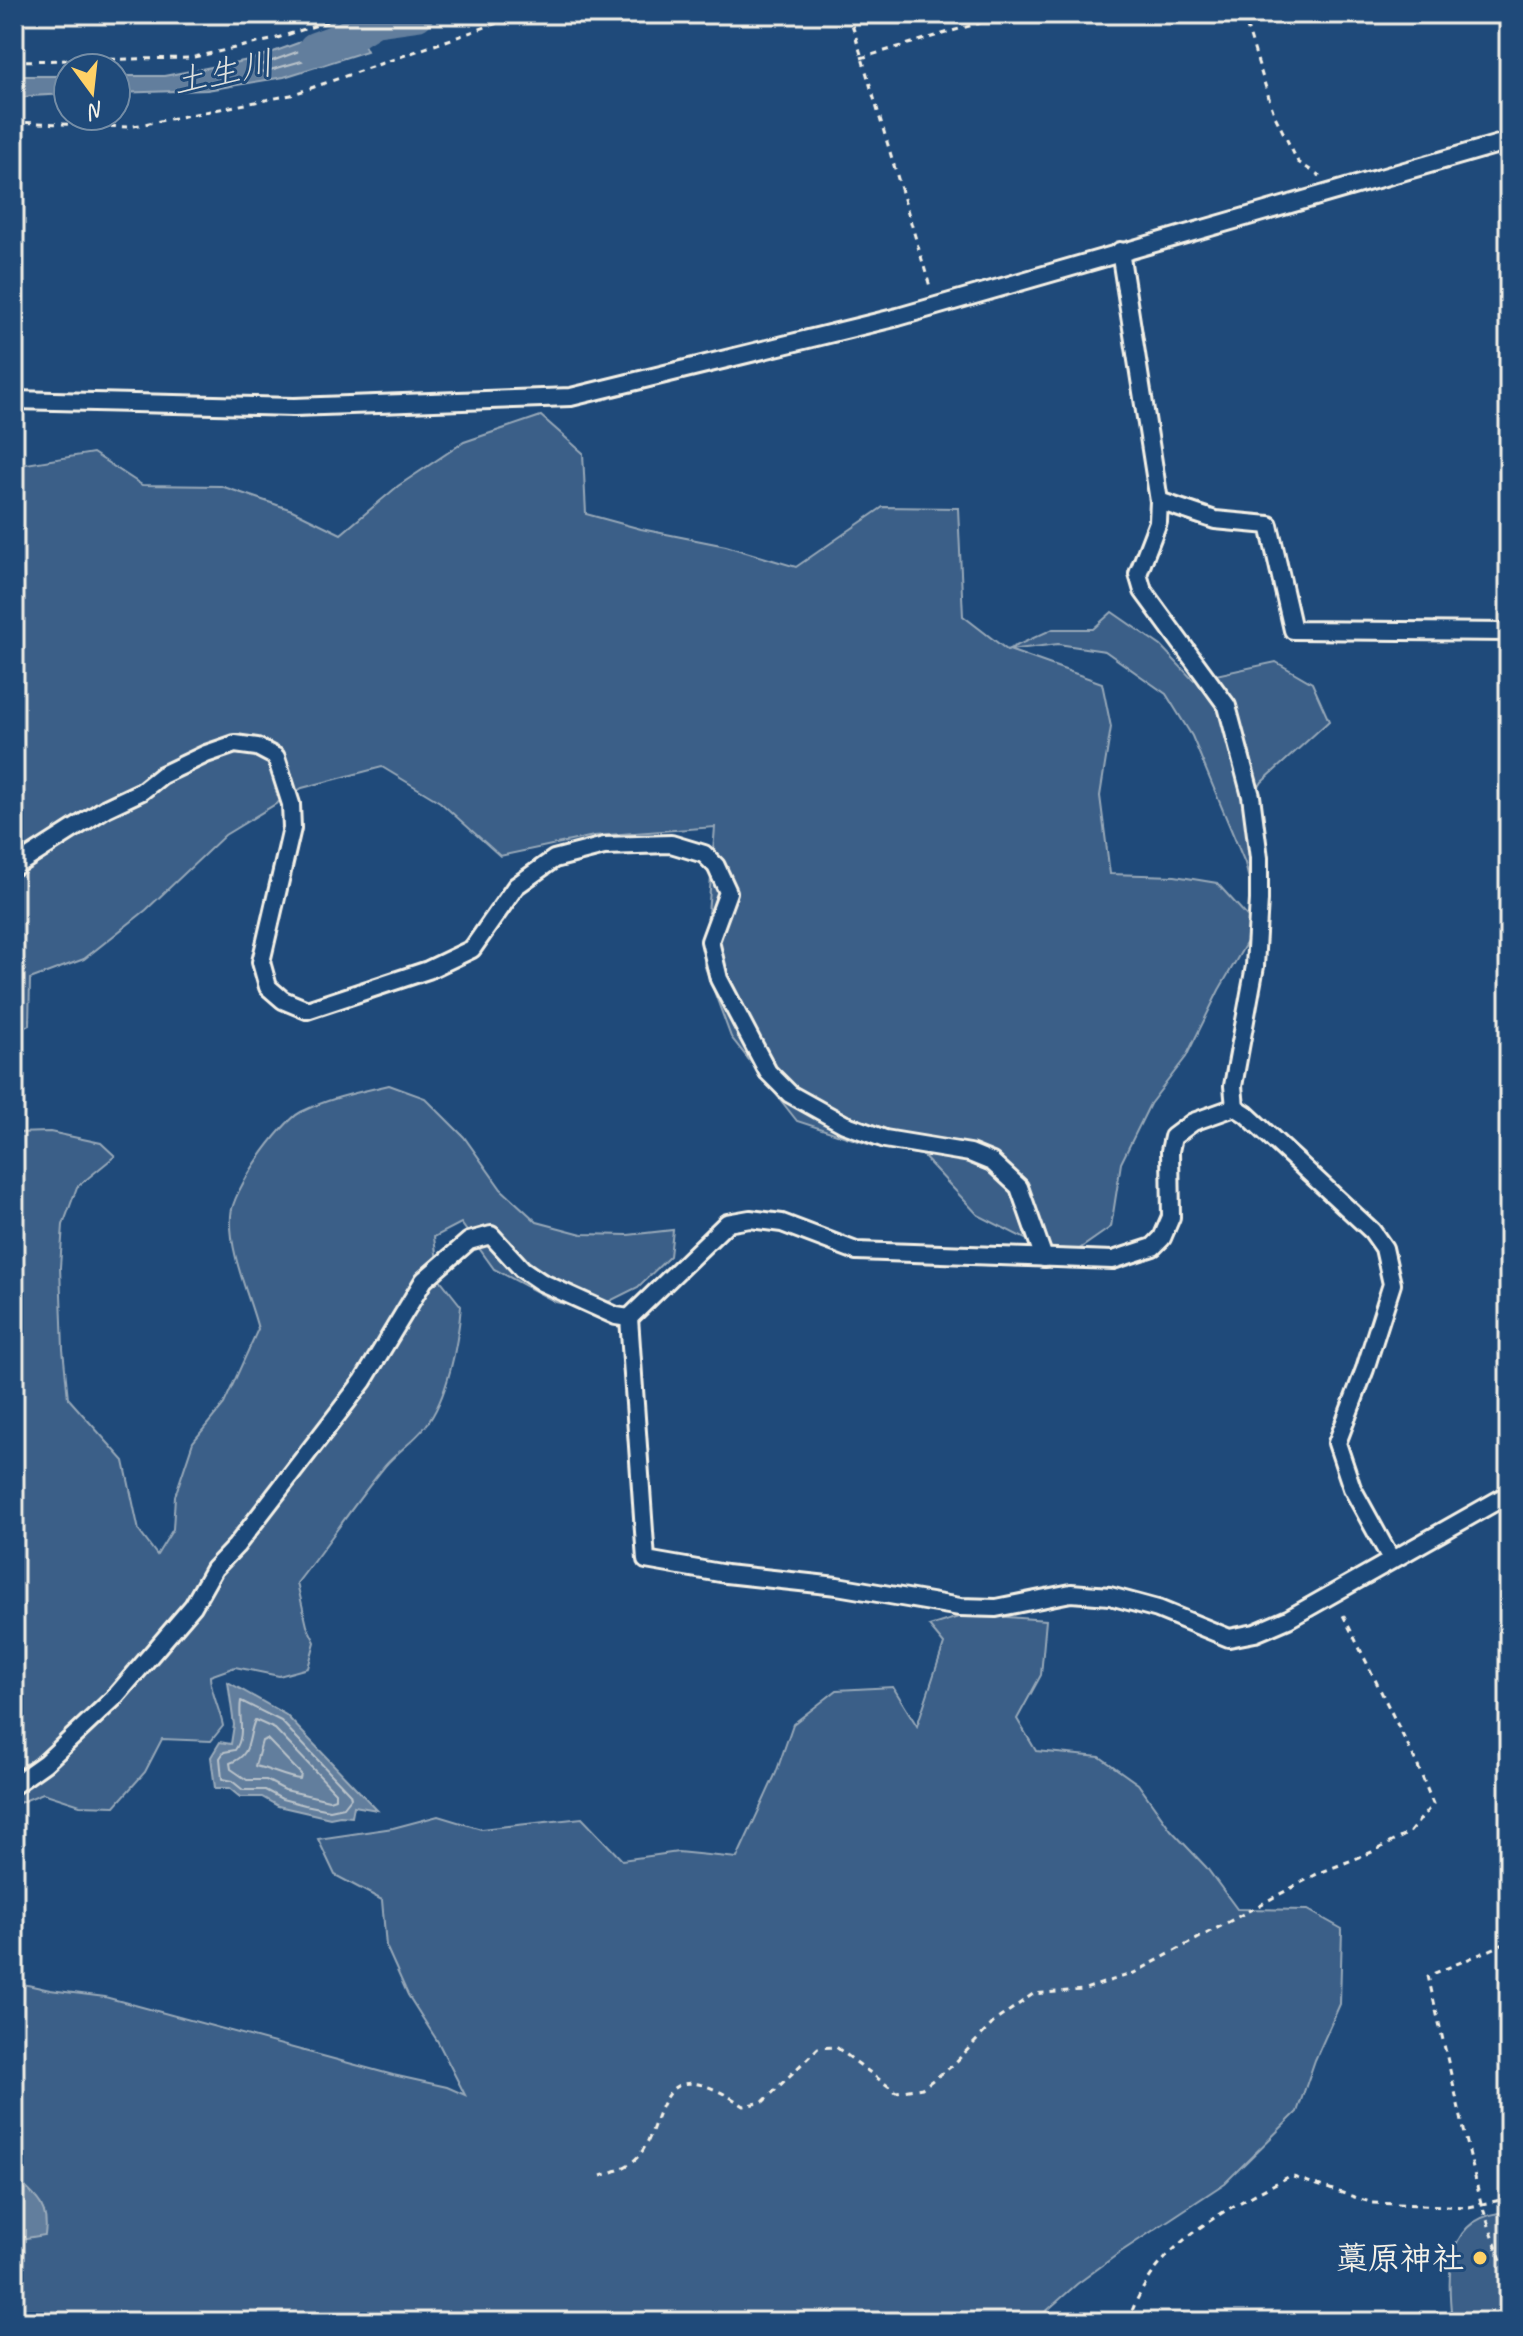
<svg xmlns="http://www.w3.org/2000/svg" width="1523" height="2336" viewBox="0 0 1523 2336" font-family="Caveat,'Klee One',sans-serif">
<rect width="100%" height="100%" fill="#1f4a7a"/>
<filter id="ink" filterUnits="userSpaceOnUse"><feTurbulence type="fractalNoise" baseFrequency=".0125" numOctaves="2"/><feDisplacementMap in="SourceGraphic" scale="16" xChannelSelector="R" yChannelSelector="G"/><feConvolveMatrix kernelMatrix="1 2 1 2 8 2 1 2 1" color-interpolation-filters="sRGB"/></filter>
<g filter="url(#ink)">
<g fill="#3a5f88" stroke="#97a8b8" stroke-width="2">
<polygon points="541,416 583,453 586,514 641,529 726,546 796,567 883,507 958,508 963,616 1007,650 1053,629 1093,629 1112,612 1161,646 1193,680 1276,662 1312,683 1329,721 1262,782 1250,801 1253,897 1245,863 1192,736 1166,694 1105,651 1058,644 1009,650 1102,683 1111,727 1100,796 1110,874 1175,876 1217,883 1256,926 1219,990 1186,1057 1150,1104 1121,1163 1111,1227 1065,1259 978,1215 922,1155 874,1146 797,1121 731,1037 704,964 715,827 594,836 500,856 440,802 382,767 302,788 225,835 146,910 84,959 30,979 29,1025 14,1032 14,466 93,453 142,485 221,486 292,510 341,534 398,486 464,442"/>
<path d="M389 1085 425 1098 464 1137 501 1189 537 1222 582 1234 628 1235 673 1230 670 1256 638 1287 592 1310 556 1302 494 1269 461 1223 434 1237 439 1278 461 1306C458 1343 448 1398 425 1427 413 1442 397 1452 385 1466 354 1504 327 1545 297 1583L307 1626 315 1642 308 1668 279 1676 235 1667 210 1676C210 1690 220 1710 223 1726L211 1741 162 1739 145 1772 115 1806 80 1805 43 1793 14 1805V1133L50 1132 101 1143 115 1156 77 1187 63 1225 60 1267 63 1349 68 1398 124 1461 139 1531 157 1555 173 1529 175 1496 193 1442 224 1404 258 1329C249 1294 229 1254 231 1216 231 1192 280 1123 301 1112 329 1098 359 1092 389 1085Z"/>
<polygon points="968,1614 1046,1620 1041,1675 1017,1719 1036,1751 1100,1757 1138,1784 1171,1830 1206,1867 1237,1909 1308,1910 1342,1929 1340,2004 1315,2060 1297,2112 1225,2183 1122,2251 1077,2284 1034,2322 14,2322 14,1982 50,1990 105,1997 393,2075 447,2087 465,2095 438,2042 408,1995 386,1946 382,1900 335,1875 318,1839 393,1828 438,1816 481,1829 582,1818 622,1860 678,1852 737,1858 776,1773 793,1724 837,1690 893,1687 917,1726 944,1644 929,1626"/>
<path d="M1509 2212V2322H1452C1447 2273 1444 2215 1509 2212Z"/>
</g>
<g fill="#627e9d" stroke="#9cacbb" stroke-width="2">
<polygon points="353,23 367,51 284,77 207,90 116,93 116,76 164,76 254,59"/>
<polygon points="14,76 68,76 68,94 30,96 14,100"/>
<polygon points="228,1682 286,1715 377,1810 354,1806 352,1817 340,1816 330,1818 278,1806 262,1797 240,1797 229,1788 215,1788 211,1757 220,1742 231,1744 234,1725"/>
<path d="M14 2177C34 2195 50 2205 45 2235L14 2240Z"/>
</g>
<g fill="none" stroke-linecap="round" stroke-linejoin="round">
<g stroke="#bac3ca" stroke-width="2">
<polygon points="346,34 350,35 354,42 351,47 263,72 259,70 261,65"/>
<path d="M241 1701 281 1721 350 1794 351 1798 344 1807 330 1810 305 1805 282 1799 265 1790H243L232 1781 222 1779 220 1758 224 1752 235 1750C246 1735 238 1717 241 1701Z"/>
<path d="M255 1720 275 1729 335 1792V1798L329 1800 285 1790 266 1780H247L231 1769 230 1763C253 1755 247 1737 255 1720Z"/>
<path d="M267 1739 301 1774 300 1779C289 1779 270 1769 255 1766L262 1741Z"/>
</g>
<polyline stroke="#627e9d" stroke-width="34" points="315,49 345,38 374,20 417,14"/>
<defs>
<g id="minor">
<polyline points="1120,251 1159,501 1158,522 1138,574 1143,591 1227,706 1251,796 1259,858 1259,900 1255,966 1233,1086 1235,1107"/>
<polyline points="14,400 294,407 571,397 898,317 1509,141"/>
<polyline points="1159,501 1215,520 1269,525 1293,630 1509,632"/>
<polyline points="14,867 106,808 142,791 162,775 206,754 235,744 257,747 276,757 291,804 292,828 261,962 268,987 283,1000 307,1010 428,970 472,949 516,886 554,859 604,846 671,844 704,854 716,866 728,892 710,941 719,979 768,1072 790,1094 844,1124 885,1139 970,1153 992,1162 1019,1187 1044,1258"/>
<polyline points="629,1318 727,1223 750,1219 782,1223 856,1251 1113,1260 1153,1247 1162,1238 1171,1217 1170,1151 1173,1137 1193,1122 1235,1107 1246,1114 1372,1231 1384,1248 1392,1284 1365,1369 1337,1443 1352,1488 1391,1559"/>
<polyline points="629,1318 646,1560 726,1574 837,1586 960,1607 996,1608 1071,1593 1110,1596 1158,1609 1229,1638 1255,1633 1288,1619 1509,1494"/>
<polyline points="14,1785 45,1763 113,1699 193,1606 214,1569 236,1546 363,1381 424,1280 469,1241 491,1235 522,1269 541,1282 616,1316 629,1318"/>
</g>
</defs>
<use href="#minor" stroke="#f4f1e8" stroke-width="22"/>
<g stroke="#f4f1e8" stroke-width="3" stroke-dasharray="6 6" stroke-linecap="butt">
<polyline points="849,14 931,290"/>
<polyline points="1243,14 1274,114 1298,162 1320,176"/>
<polyline points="861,58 1010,14"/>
<polyline points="14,61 190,58 271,40 351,14"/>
<polyline points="14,122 129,127 291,95 523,14"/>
<path d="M601 2176C617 2171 634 2165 643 2150 654 2133 657 2108 670 2092 688 2070 727 2095 744 2106L763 2102 818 2048 836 2047 896 2092 922 2088 953 2065 995 2021 1033 1994 1082 1990 1134 1973 1317 1874 1372 1852 1409 1833 1433 1804 1417 1764 1341 1611"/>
<polyline points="1501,2260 1481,2203 1428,1976 1509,1942"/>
<path d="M1128 2322C1154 2243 1221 2212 1290 2176L1373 2203 1469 2207 1509 2198"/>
</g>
<use href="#minor" stroke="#1f4a7a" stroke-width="16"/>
</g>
</g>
<circle fill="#ffd166" stroke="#1f4a7a" stroke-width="3" cx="1480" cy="2258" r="8"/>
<g text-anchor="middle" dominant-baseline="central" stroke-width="6" stroke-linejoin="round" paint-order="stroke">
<g font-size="32" font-weight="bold" fill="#f4f1e8" stroke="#1f4a7a" text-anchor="end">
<text x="1464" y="2258">藁原神社</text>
</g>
<g font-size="34" font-style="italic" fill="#dee0dd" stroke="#1f4a7a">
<text transform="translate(223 72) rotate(-12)">土生川</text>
</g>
</g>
<rect width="1523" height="2336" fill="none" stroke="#1f4a7a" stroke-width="48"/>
<rect x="24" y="24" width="1475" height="2288" fill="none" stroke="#f4f1e8" stroke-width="3" filter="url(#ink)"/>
<g transform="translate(92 92) rotate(165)"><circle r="38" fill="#1f4a7a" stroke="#748da6" stroke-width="2"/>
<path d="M0-6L14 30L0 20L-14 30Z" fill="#ffd166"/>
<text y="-12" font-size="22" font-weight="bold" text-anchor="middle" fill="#f4f1e8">N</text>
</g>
</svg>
